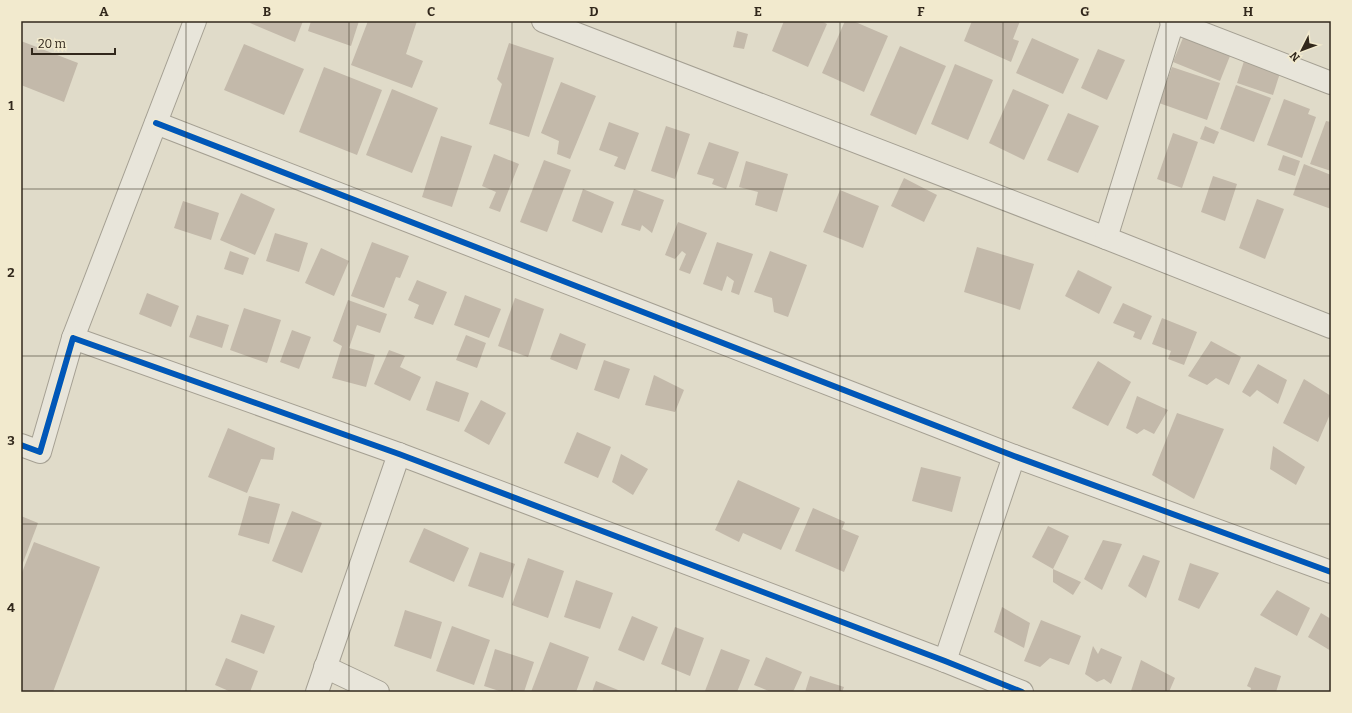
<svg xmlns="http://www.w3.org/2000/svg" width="1352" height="713" viewBox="0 0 1352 713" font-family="Bitter,serif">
<rect width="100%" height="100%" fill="#e0dbc9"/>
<g fill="#c3b9aa">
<polygon points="251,21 303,21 295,42 250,23"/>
<polygon points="311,21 359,21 351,46 308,31"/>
<polygon points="368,21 417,21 406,54 423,61 412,88 351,65"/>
<polygon points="784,21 821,21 827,24 808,67 772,51"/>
<polygon points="845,21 853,21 888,36 864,92 822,73"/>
<polygon points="972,21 1020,21 1013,39 1019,41 1011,62 964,41"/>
<polygon points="737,31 748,34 744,49 733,47"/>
<polygon points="1185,33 1232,51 1220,81 1173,62"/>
<polygon points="1032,38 1079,59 1063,94 1016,73"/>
<polygon points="21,41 78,63 64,102 21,85"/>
<polygon points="509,43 554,58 529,137 489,124 502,84 497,79"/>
<polygon points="244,44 304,69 284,115 224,90"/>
<polygon points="900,46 946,66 916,135 870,115"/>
<polygon points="1098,49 1125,60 1107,100 1081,88"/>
<polygon points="1244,61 1280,73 1273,95 1237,83"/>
<polygon points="955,64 993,80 968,140 931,124"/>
<polygon points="324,67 382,90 357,155 299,132"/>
<polygon points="1172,67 1220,83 1207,120 1159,103"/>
<polygon points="561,82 596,96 570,159 557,154 559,141 541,133"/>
<polygon points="1236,85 1271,98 1254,142 1220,129"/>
<polygon points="392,89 438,108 412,173 366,155"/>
<polygon points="1013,89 1049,105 1024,160 989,143"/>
<polygon points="1284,99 1310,109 1308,114 1316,117 1302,158 1267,145"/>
<polygon points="1068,113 1099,126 1078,173 1047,160"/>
<polygon points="1326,121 1331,122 1331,171 1310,164"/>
<polygon points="609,122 639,133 625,170 614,166 618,157 599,150"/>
<polygon points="666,126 690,134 675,179 651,171"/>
<polygon points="1205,126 1219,132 1214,144 1200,139"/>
<polygon points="1173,133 1198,142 1182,188 1157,179"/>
<polygon points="441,136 472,146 452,207 422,197"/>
<polygon points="709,142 739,152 726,189 712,184 714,179 697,174"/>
<polygon points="494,154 519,164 500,212 489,208 496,192 482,186"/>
<polygon points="1283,155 1300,161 1295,176 1278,170"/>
<polygon points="544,160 571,170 547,232 520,222"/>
<polygon points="746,161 788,174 777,212 755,205 758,192 739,187"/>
<polygon points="1304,164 1331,175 1331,209 1293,195"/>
<polygon points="1213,176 1237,184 1225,221 1201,212"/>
<polygon points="904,178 937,195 924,222 891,206"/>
<polygon points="583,189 614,202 602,233 572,221"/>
<polygon points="634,189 664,200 652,233 642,225 640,231 621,225"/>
<polygon points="840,190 879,206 863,248 823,232"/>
<polygon points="241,193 275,209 255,255 220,240"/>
<polygon points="1257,199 1284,209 1265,259 1239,248"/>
<polygon points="183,201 219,213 211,240 174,228"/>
<polygon points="678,222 707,233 690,274 679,270 686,254 682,251 675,259 665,255"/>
<polygon points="275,233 308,243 299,272 266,261"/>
<polygon points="372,242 409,256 400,278 396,277 384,308 351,296"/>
<polygon points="717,242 753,254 739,295 731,292 734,281 727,276 722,291 703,284"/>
<polygon points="977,247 1034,264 1020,310 964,292"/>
<polygon points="321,248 349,261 334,296 305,283"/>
<polygon points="230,251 249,258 243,275 224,269"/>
<polygon points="770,251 807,265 788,317 774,312 772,298 754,292"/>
<polygon points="1078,270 1112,287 1099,314 1065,296"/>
<polygon points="417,280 447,292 433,325 414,318 419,305 408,300"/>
<polygon points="147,293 179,306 171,327 139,314"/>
<polygon points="465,295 501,309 489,338 454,325"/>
<polygon points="515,298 544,309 528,357 498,346"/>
<polygon points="348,300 387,314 380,333 357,325 349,348 375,355 366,387 332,378 342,346 333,341"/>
<polygon points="1123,303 1152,316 1141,340 1133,337 1135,332 1113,323"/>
<polygon points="244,308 281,320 267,363 230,350"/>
<polygon points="197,315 229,325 222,348 189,337"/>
<polygon points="1162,318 1197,332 1184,365 1168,359 1171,351 1152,344"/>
<polygon points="292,330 311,337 299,369 280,362"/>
<polygon points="560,333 586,344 577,370 550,359"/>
<polygon points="466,335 486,343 477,368 456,360"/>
<polygon points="1211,341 1241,357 1229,385 1216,378 1207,385 1188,376"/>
<polygon points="389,350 405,356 400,367 421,377 410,401 374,384"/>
<polygon points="604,360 630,369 619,399 594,390"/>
<polygon points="1098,361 1131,382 1108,426 1072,408"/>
<polygon points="1258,364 1287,380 1278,404 1257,390 1250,397 1242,392"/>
<polygon points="654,375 684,390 675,412 645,405"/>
<polygon points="1304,379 1331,396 1331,412 1318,442 1283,423"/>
<polygon points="436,381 469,393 459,422 426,410"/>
<polygon points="1137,396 1168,410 1154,434 1144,429 1137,434 1126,428"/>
<polygon points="481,400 506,413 489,445 464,431"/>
<polygon points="1177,413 1224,429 1194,499 1152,475"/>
<polygon points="228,428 275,448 273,460 261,459 247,493 208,477"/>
<polygon points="577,432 611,447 598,478 564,463"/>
<polygon points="1273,446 1305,467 1296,485 1270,469"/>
<polygon points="621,454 648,469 633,495 612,482"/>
<polygon points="921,467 961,477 952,512 912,501"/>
<polygon points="738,480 800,508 781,550 743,533 739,542 715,530"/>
<polygon points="249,496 280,504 269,544 238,535"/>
<polygon points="813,508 845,522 842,529 859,536 844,572 795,551"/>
<polygon points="292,511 322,523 302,573 272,561"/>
<polygon points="21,516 38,523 21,568"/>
<polygon points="1048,526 1069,536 1053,569 1032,557"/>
<polygon points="424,528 469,548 454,582 409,562"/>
<polygon points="1103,540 1122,544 1102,590 1084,579"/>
<polygon points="34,542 100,567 53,692 21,692 21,575"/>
<polygon points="480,552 515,564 503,598 468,586"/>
<polygon points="1143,555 1160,561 1146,598 1128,586"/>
<polygon points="528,558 564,571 548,618 512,605"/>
<polygon points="1190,563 1219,573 1199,609 1178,600"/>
<polygon points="1053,569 1081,582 1073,595 1053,582"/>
<polygon points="576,580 613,593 600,629 564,617"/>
<polygon points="1277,590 1310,608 1297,636 1260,615"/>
<polygon points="1002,607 1030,623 1024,648 994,632"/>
<polygon points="405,610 442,622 431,659 394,646"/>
<polygon points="1321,613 1331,619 1331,651 1308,637"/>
<polygon points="241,614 275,626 264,654 231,642"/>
<polygon points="632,616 658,627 644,661 618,650"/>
<polygon points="1041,620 1081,636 1069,665 1050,658 1040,667 1024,661"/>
<polygon points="452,626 490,640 474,685 436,671"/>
<polygon points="675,627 704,638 690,676 661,664"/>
<polygon points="550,642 589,657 576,692 531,692"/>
<polygon points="1093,646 1098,654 1101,648 1122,657 1111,684 1104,679 1097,682 1085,674"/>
<polygon points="495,649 534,662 524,692 502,692 484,686"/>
<polygon points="721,649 750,660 737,692 705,691"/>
<polygon points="766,657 802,672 793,692 771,692 754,685"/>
<polygon points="226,658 258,671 250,692 231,692 215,685"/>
<polygon points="1141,660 1175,678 1169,692 1133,692 1131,691"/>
<polygon points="1255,667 1281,676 1276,692 1250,692 1251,688 1247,686"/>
<polygon points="810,676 844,687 842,692 805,692"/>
<polygon points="596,681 623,692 592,692"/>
</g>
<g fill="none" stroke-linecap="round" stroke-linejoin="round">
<defs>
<g id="minor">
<polyline points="543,21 1106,238 1331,327"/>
<polyline points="1171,21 1331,83"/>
<polyline points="156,123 1014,456 1331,572"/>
<polyline points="1106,238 1173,22"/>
<polyline points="73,338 195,21"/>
<polyline points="21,445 40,452 73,338 399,454 945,661 1022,692"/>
<polyline points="945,661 1014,456"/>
<polyline points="325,667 378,692"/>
<polyline points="317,692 399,454"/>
</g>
</defs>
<use href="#minor" stroke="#a5a093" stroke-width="24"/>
<use href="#minor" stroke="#e8e5da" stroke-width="22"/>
<defs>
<g id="cycleway">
<polyline points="156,123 1014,456 1331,572"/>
<polyline points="21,445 40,452 73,338 399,454 945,661 1022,692"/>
</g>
</defs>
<use href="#cycleway" stroke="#f2eace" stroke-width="8"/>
<use href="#cycleway" stroke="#0057b8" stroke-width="6"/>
</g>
<path fill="none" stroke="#32281c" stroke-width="1" stroke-opacity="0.55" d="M186 21V692M349 21V692M512 21V692M676 21V692M840 21V692M1003 21V692M1166 21V692M21 189H1331M21 356H1331M21 524H1331"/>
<rect width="1352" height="713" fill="none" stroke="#f2eace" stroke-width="44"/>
<g transform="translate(1302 50) rotate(228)" stroke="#f2eace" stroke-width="3" paint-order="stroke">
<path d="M0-3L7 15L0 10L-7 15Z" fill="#32281c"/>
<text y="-6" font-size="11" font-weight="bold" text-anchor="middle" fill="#32281c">N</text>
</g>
<path d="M32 48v6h83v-6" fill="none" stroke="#32281c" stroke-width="2"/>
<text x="38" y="48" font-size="12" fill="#32281c" stroke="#f2eace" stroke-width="3" paint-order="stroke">20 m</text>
<rect x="22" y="22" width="1308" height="669" fill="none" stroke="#32281c" stroke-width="1.5"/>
<g font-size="13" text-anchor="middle" font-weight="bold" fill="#32281c">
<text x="104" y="16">A</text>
<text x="267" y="16">B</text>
<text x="431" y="16">C</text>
<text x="594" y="16">D</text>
<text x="758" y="16">E</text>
<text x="921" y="16">F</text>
<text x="1085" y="16">G</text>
<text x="1248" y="16">H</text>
<text x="11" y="110">1</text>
<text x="11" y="277">2</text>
<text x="11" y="445">3</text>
<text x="11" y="612">4</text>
</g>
</svg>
